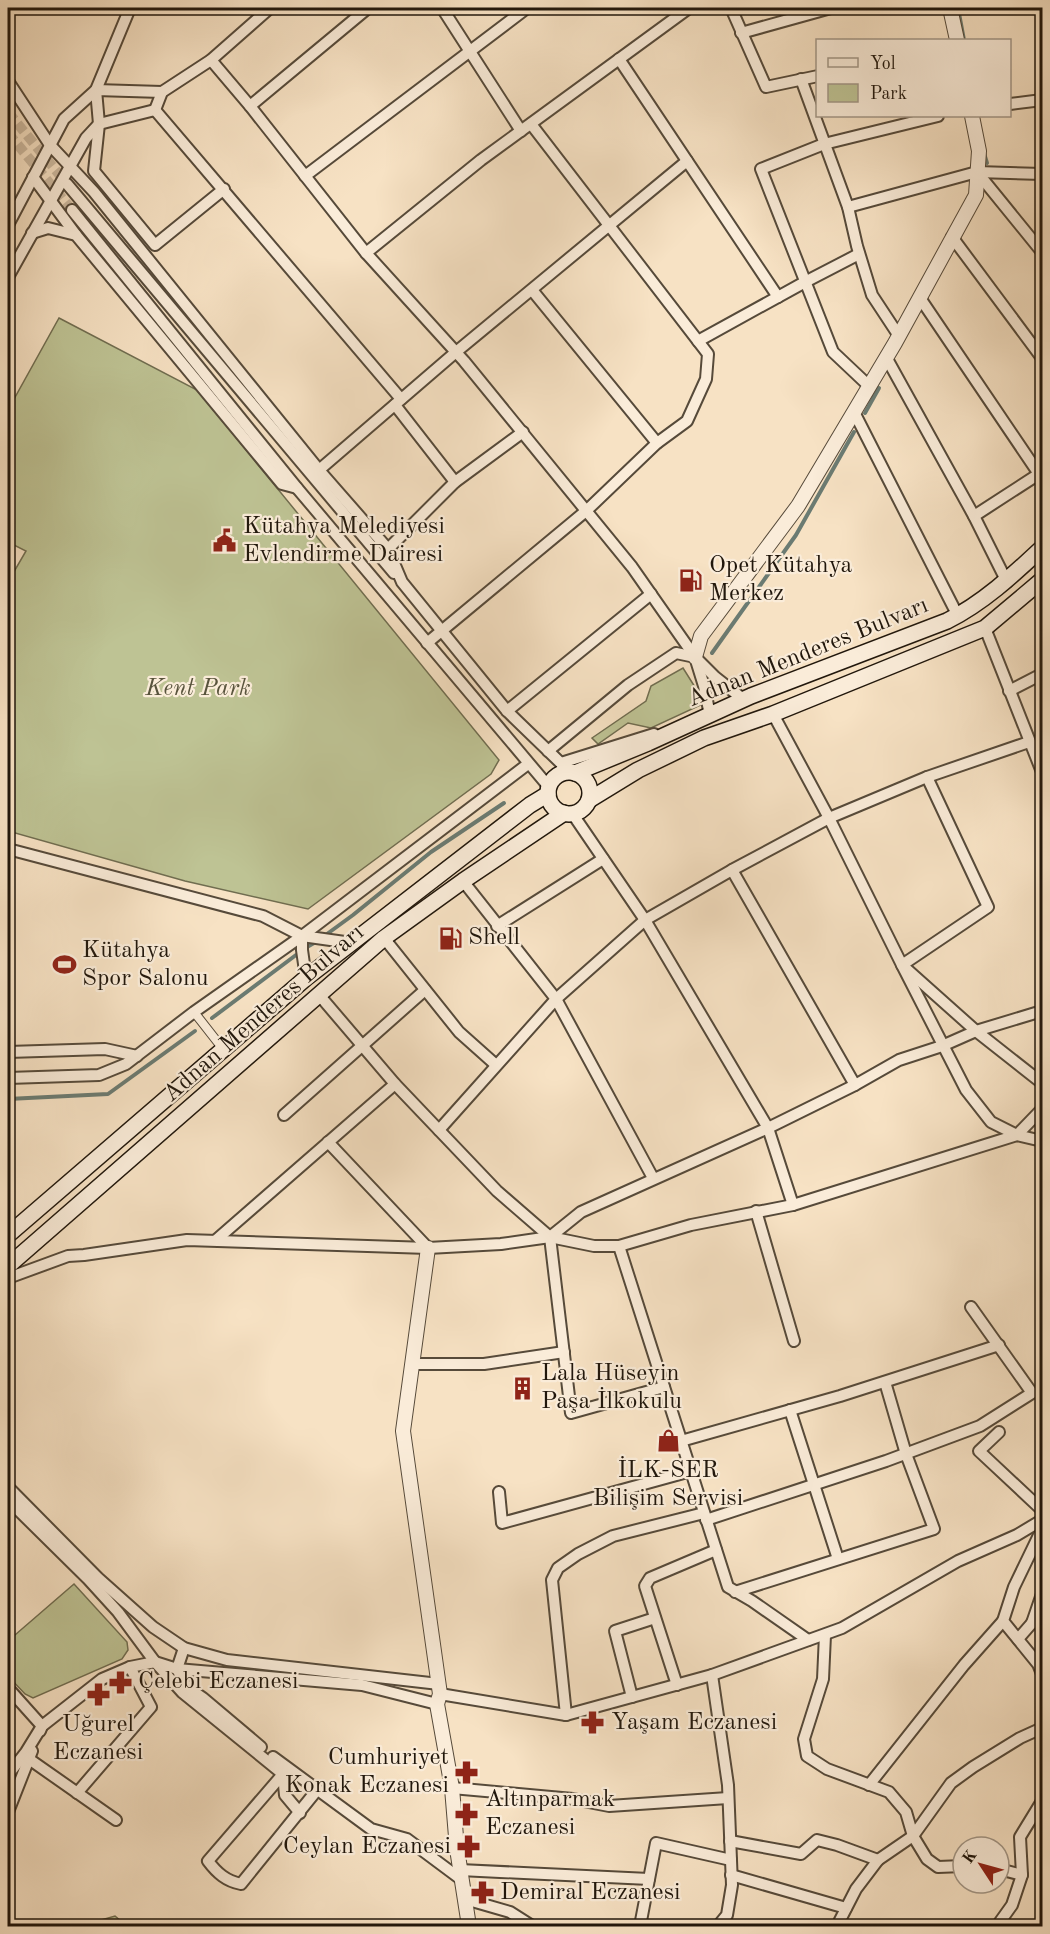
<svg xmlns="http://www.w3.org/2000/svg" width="1050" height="1934" viewBox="0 0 1050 1934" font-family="'Old Standard TT',serif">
<rect width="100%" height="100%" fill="#f7e2c4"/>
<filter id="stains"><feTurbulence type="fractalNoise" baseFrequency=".00333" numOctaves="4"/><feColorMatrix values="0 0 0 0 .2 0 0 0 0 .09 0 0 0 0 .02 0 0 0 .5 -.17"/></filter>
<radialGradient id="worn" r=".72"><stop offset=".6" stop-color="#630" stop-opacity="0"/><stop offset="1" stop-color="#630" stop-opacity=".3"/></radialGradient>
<g fill="#bec394" stroke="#706d50" stroke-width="1.5">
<polygon points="59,318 197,390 499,760 491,774 308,909 185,881 8,831 8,582 26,551 8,542 8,410"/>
<polygon points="683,668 705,703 651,728 628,723 598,744 592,738 646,701 651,686"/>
<polygon points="74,1584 127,1642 128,1650 122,1659 33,1698 25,1694 8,1676 8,1641"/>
<polygon points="115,1916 127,1926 80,1926"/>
</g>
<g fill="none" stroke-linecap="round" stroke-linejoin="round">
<g stroke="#6b7b72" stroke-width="4">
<polyline points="958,8 964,40"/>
<polyline points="984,153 987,163"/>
<polyline points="865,413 879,388"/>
<polyline points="712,653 796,535 854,432"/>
<polyline points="327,934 353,915 431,852 504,803"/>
<polyline points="307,947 314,943"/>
<polyline points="212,1018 296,955"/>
<polyline points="8,1099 108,1094 195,1031"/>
</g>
<g stroke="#ccb99f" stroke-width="10" stroke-dasharray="10 5" stroke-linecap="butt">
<polyline points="8,112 67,184"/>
<polyline points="8,133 72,210"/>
</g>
<defs>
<polyline id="pedestrian" points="194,1012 223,1049"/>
<g id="minor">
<polyline points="442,8 521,131"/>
<polyline points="731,8 766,87 818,76"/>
<polyline points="741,33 831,8"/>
<polyline points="619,59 778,297"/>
<polyline points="211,60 250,106 366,253 464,361 632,567 695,657 704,686 710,715 706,717"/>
<polyline points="801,79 848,207 857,246 872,295 899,336"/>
<polyline points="8,81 50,145 94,192 319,470 388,549 402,582 507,711 570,772"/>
<polyline points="162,92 96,90 99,124 94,171 155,245 224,189"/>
<polyline points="1010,104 1042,100"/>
<polyline points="250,106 368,8"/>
<polyline points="155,110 401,399"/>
<polyline points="155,110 162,92 211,60 270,8"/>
<polyline points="977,172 1042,252"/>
<polyline points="305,176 527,8"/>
<polyline points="33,177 76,235"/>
<polyline points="67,184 394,573"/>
<polyline points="848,207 977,172 1042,174"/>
<polyline points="72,210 297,488 549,787"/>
<polyline points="8,225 64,119 96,90 130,8"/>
<polyline points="32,233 48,228 76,235 282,484 297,488"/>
<polyline points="952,237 1042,358"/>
<polyline points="366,253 481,160 689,8"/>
<polyline points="8,277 86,138 99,124 155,110"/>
<polyline points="532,290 657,443"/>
<polyline points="920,298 1039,474"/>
<polyline points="698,341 805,282 859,254"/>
<polyline points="886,357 974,516 1007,582"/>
<polyline points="869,386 833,352 761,169 824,144 938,116"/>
<polyline points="395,405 455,482"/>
<polyline points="854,412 958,616"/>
<polyline points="319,470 456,352 687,161"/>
<polyline points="974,516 1042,472"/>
<polyline points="388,549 455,482 523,432"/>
<polyline points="985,628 1042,772"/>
<polyline points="427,643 586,511 657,443 687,421 706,379 708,354 531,124"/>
<polyline points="1009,691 1042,674"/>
<polyline points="507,711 651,594"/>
<polyline points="773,714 829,818 902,965 976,1031 1042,1083"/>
<polyline points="548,751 628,685 676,653 695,657 715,677 743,699"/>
<polyline points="561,763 654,734"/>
<polyline points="927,777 988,907 902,965 966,1090 991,1122 1017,1135 1042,1109"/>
<polyline points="572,813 645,920 768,1128 793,1205"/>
<polyline points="8,849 263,916 302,936 352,943"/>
<polyline points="732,870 855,1085"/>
<polyline points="463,881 556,999 653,1178"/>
<polyline points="497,926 603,859"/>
<polyline points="302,936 302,950 306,978"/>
<polyline points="384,938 459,1032 496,1065"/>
<polyline points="320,996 395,1084 497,1191 550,1237"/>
<polyline points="8,1052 105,1049 137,1056"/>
<polyline points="8,1078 99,1075 126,1064 194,1012 302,936 528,764"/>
<polyline points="284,1115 425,990"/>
<polyline points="439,1130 556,999 645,920 732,870 829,818 927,777 1029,742"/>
<polyline points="328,1142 428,1248"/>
<polyline points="756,1211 794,1341"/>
<polyline points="550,1237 594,1246 619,1246 691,1225 793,1205 1017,1135 1042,1141"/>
<polyline points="550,1237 571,1413 664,1387"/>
<polyline points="216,1240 395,1084"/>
<polyline points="619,1246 728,1587 752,1601 808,1640"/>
<polyline points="8,1278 68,1256 84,1255 187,1240 428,1248 501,1244 550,1237 581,1212 768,1128 855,1085 899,1060 942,1046 976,1031 1042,1011"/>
<polyline points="413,1364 484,1364 564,1352"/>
<polyline points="790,1410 838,1559"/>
<polyline points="999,1432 979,1451 1042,1510"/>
<polyline points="681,1441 840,1396 999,1345"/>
<polyline points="8,1487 98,1578 153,1627 184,1648 227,1660 439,1684"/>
<polyline points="499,1492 502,1523 691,1471"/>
<path d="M8 1500 88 1579 118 1612 155 1662 182 1692 283 1774 208 1861C217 1873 226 1881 241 1884L317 1790"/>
<polyline points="706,1520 886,1461 980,1426 1032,1393 971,1307"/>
<polyline points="1042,1529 1014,1587 1003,1621 1038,1664 1042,1674"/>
<polyline points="735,1592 934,1529 906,1454 885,1382"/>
<polyline points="1032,1623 1042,1594"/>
<polyline points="825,1635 823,1679 804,1739 807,1756 827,1769 889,1792 906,1812 913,1836 927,1859 938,1867 963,1866"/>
<polyline points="1018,1639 1032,1623 1042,1616"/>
<polyline points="184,1648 177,1669 187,1687 203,1698 261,1747"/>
<polyline points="712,1675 728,1785 732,1885 727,1915 718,1926"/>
<polyline points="677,1685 645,1586 650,1578 716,1550"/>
<polyline points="8,1688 42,1726 40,1731"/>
<polyline points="440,1694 566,1715 712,1675 842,1628 958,1561 1017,1535 1042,1520"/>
<polyline points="632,1697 615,1631 655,1618"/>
<polyline points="566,1715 552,1580 558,1568 578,1554 613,1536 704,1513"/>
<polyline points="273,1757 371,1829 407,1839 462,1880"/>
<polyline points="29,1759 116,1820"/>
<polyline points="285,1771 283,1774 285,1795 300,1813"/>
<polyline points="8,1775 26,1752 42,1726 102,1679 130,1667 155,1662 177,1669 362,1685 437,1704"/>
<polyline points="869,1785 964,1665 1003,1621"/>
<polyline points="452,1788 573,1799 609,1806 728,1798"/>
<polyline points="77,1793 151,1707 130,1667"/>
<polyline points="8,1812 32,1751"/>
<polyline points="730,1841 801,1854 817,1840 837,1845 878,1860"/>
<polyline points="999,1869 1022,1875"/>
<polyline points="460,1870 649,1879"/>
<polyline points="731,1875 846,1908"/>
<polyline points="465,1899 510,1912 532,1926"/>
<polyline points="640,1926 656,1843 731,1860"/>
<polyline points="837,1926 856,1889 878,1860 913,1836 951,1783 973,1767 1020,1738 1042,1728"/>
<polyline points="997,1926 1012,1905 1022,1875 1020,1837 1042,1801"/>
</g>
<g id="tertiary">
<polyline points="950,8 957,40"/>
<polyline points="695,657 701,636 798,506 895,343 976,195 979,151 972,116"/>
<polyline points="428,1248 403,1431 440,1694 437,1704 452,1788 457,1849 469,1926"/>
</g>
<g id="secondary">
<circle cx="569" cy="793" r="21"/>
<path d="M575 773 648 743 751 696 947 621C983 603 1013 575 1042 548"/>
<polyline points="589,800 638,770 704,738 773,714 985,628 1042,580"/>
<polyline points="8,1235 306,978 530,805 548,794"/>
<polyline points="8,1266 384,938 463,881 564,813"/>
</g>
</defs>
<use href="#pedestrian" stroke="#564a3a" stroke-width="10"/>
<use href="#minor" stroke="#564a3a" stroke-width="14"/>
<use href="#tertiary" stroke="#564a3a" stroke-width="16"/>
<use href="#secondary" stroke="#21170c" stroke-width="18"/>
<use href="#pedestrian" stroke="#faecd9" stroke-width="8"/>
<use href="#minor" stroke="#faecd9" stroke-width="10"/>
<use href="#tertiary" stroke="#faecd9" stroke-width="14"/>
<use href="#secondary" stroke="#faecd9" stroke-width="15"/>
</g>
<defs>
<symbol id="civic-bare" viewBox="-9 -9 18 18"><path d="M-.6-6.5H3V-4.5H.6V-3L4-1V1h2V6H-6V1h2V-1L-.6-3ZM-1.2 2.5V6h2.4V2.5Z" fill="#8f2418" stroke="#faecd9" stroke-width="2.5" paint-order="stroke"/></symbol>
<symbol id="fuel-bare" viewBox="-9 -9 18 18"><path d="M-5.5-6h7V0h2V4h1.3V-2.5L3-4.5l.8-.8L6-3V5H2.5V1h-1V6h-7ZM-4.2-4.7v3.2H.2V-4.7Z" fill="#8f2418" stroke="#faecd9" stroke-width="2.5" paint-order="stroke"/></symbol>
<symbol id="stadium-bare" viewBox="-9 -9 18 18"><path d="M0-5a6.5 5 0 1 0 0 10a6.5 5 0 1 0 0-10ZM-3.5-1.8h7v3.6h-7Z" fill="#8f2418" stroke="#faecd9" stroke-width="2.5" paint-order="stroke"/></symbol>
<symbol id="building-bare" viewBox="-9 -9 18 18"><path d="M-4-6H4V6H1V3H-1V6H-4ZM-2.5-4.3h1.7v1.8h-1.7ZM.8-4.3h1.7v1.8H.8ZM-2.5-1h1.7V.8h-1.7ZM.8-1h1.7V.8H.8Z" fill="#8f2418" stroke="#faecd9" stroke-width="2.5" paint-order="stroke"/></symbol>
<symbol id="shop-bare" viewBox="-9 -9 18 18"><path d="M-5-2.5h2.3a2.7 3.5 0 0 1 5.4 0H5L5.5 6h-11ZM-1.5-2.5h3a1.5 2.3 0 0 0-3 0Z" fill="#8f2418" stroke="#faecd9" stroke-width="2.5" paint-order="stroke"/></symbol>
<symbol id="pharmacy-bare" viewBox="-9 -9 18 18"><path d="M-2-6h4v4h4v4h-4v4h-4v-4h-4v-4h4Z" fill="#8f2418" stroke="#faecd9" stroke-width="2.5" paint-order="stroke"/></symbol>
</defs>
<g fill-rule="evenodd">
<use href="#civic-bare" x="208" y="524" width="33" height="33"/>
<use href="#fuel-bare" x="674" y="564" width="33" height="33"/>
<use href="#fuel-bare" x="434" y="922" width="33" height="33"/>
<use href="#stadium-bare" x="48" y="948" width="33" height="33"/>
<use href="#building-bare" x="506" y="1372" width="33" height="33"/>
<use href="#shop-bare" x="652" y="1424" width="33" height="33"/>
<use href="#pharmacy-bare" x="104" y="1666" width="33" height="33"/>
<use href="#pharmacy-bare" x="82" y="1678" width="33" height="33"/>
<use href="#pharmacy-bare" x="576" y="1706" width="33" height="33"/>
<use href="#pharmacy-bare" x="450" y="1756" width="33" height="33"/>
<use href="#pharmacy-bare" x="450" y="1798" width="33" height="33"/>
<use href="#pharmacy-bare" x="452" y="1830" width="33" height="33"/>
<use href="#pharmacy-bare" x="466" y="1876" width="33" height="33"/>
</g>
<g text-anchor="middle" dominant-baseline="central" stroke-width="4.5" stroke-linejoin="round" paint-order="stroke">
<g font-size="24" fill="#21170c" stroke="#faecd9" text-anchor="start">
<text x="243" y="527">Kütahya Melediyesi<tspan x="243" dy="28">Evlendirme Dairesi</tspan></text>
<text x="709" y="566">Opet Kütahya<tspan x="709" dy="28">Merkez</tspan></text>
<text x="468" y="938">Shell</text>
<text x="82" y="951">Kütahya<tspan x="82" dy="28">Spor Salonu</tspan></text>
<text x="541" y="1374">Lala Hüseyin<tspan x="541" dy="28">Paşa İlkokulu</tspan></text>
<text x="668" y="1471" text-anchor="middle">İLK-SER<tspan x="668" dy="28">Bilişim Servisi</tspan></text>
<text x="138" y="1682">Çelebi Eczanesi</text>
<text x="611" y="1723">Yaşam Eczanesi</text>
<text x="98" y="1725" text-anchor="middle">Uğurel<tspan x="98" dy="28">Eczanesi</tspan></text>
<text x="449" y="1758" text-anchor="end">Cumhuriyet<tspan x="449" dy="28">Konak Eczanesi</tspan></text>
<text x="485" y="1800">Altınparmak<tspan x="485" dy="28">Eczanesi</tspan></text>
<text x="451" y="1847" text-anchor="end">Ceylan Eczanesi</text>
<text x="500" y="1893">Demiral Eczanesi</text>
</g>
<g font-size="24" fill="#21170c" stroke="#faecd9">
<text transform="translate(808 653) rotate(-22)">Adnan Menderes Bulvarı</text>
<text transform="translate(264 1014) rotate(-41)">Adnan Menderes Bulvarı</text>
</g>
<g font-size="24" font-style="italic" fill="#58533c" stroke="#faecd9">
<text x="198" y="689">Kent Park</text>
</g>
</g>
<rect width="1050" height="1934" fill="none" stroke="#f7e2c4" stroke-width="30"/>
<rect x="9" y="9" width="1032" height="1916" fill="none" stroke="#21170c" stroke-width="3"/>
<rect x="15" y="15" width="1020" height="1904" fill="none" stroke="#21170c" stroke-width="1.5"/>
<rect x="816" y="39" width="195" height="78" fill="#faecd9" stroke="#a39787" stroke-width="1.5"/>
<rect x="828" y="58" width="30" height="9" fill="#faecd9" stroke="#a39787" stroke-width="1.5"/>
<text x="870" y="69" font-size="18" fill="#21170c">Yol</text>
<rect x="828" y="84" width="30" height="18" fill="#bec394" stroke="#a39787" stroke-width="1.5"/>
<text x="870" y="99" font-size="18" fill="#21170c">Park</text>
<g transform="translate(981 1865) rotate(306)"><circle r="28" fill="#faecd9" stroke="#a39787" stroke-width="1.5"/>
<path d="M0-4.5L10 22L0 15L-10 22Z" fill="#8f2418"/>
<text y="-9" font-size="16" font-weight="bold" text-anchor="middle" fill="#21170c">K</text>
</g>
<rect width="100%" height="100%" filter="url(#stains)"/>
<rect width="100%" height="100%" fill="url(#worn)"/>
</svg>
